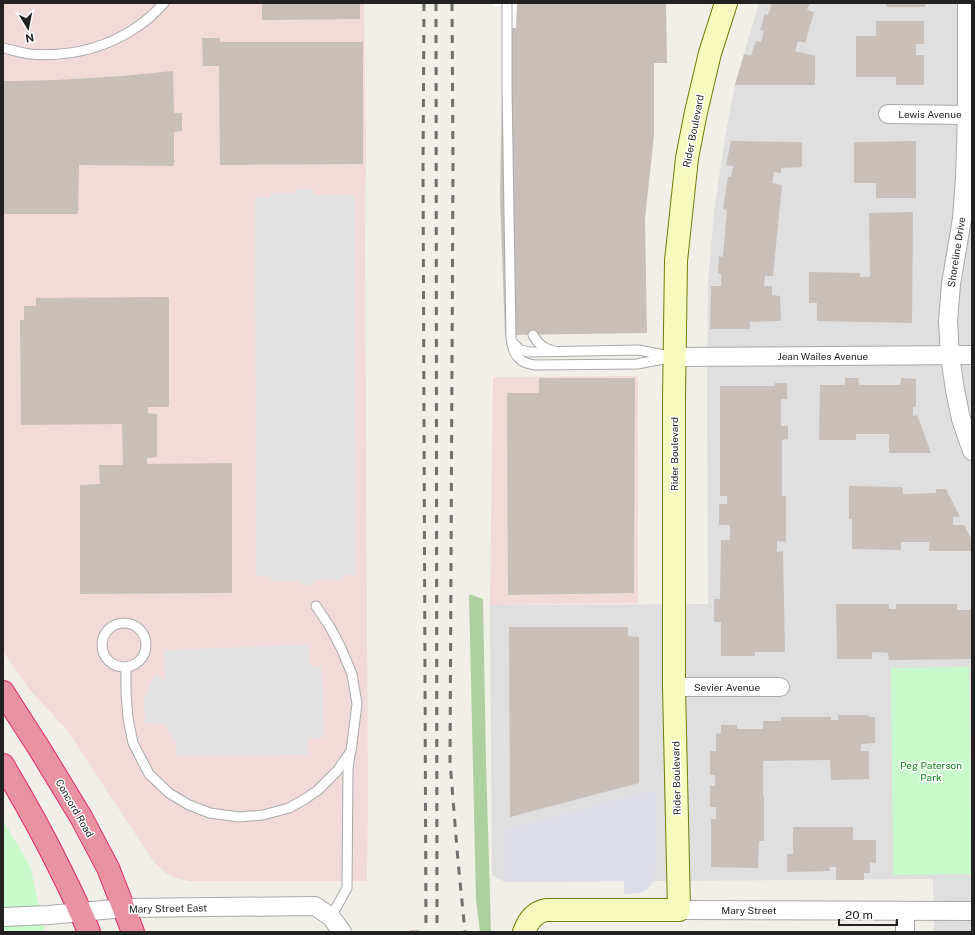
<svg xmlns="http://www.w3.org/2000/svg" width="975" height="935" viewBox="0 0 975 935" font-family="'Public Sans',sans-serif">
<rect width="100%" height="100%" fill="#f2efe9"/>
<polygon fill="#e0dfdf" points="759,3 972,3 972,932 934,932 933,879 505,882 492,875 490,605 708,604 707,377 708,283 714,212 720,171 726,132 735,85"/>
<g fill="#f2dad9">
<polygon points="3,3 364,3 366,146 365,242 368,800 367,881 189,881 176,878 166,873 154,862 67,730 29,689 3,651"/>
<polygon points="638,376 638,603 490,605 493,377"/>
</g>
<polygon fill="#add19e" points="469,594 483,599 486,761 491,932 480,932 476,900"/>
<g fill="#c8facc">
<polygon points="969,667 971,874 893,875 891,668"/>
<polygon points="3,820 30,866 45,932 3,932"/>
</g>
<g fill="#e2e2e2">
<polygon points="298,189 314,190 314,195 354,195 356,575 342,575 341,580 315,580 314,585 301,585 300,581 271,581 271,577 256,576 255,197 270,198 270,193 296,193"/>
<polygon points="309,645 310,666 321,666 324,737 308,739 309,755 177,756 176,742 164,724 145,723 144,698 156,673 165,680 164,650"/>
</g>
<polygon fill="#dddde8" points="647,791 657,791 656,870 653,882 647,890 639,893 624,894 624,881 505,882 505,830"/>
<polygon fill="#fff" points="493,3 517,3 516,28 510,28 510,6 493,6"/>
<g fill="#c7bfb8">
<polygon points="262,3 360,3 360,19 262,20"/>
<polygon points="517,3 666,3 667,63 654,63 654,135 645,219 647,333 505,335 500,197 503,28 516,28"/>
<polygon points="772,3 810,3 807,10 814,12 805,43 798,41 795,51 815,56 815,85 735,85 744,54 751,56 756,41 761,42 764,31 760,30 765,14 768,15"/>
<rect x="886" y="3" width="39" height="4"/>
<polygon points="876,21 924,21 924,44 916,44 916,55 924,55 924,85 896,85 896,77 856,77 856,36 876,36"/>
<polygon points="202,38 220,38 220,42 363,42 363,164 220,165 219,66 203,66"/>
<polygon points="173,71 174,113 182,113 182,131 174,132 174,166 79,165 78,214 3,214 3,81 14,81 56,80 122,76"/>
<polygon points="731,141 802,142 802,167 781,168 781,173 774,172 772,183 782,185 773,276 765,276 764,286 772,286 772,295 780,296 781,321 750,322 750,329 710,329 711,286 721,286 721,274 718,274 719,256 723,257 727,210 723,209 728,177 731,177 733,166 726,165"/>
<polygon points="916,141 916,198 876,198 876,183 854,183 854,142"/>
<polygon points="913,212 912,323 817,321 817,303 809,303 809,272 860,273 860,277 870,277 869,213"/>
<polygon points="169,297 169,407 148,407 148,413 157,414 157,457 147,458 147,464 232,463 232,593 80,594 80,485 100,484 99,465 123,465 122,424 21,425 20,320 24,320 24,306 36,306 36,298"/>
<polygon points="539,378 635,378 634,593 508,595 507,393 539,393"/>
<polygon points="845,378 858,378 859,385 900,385 901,378 916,379 916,407 913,407 913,416 917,415 931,453 889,453 889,434 856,434 856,440 819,440 820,385 845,385"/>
<polygon points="775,383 787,383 787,399 781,399 781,426 788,426 788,439 782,440 782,496 786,496 786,542 777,541 777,552 783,551 785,652 755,652 755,656 721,656 721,622 714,622 714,599 720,599 721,540 730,540 730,525 719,525 719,504 727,504 727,496 720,496 720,386 774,386"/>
<polygon points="849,486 902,487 903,494 936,493 936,489 946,489 960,517 953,517 953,525 964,525 972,540 972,551 929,551 930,542 901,542 901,550 852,549 852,519 849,519"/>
<polygon points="836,604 889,604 889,609 896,609 896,604 957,604 957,610 972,610 972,659 889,660 888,653 872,652 872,659 837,659"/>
<polygon points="509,627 628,627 628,636 639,637 639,783 510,817"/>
<polygon points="838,715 868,715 869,717 875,717 875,743 861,744 861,751 869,751 869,779 831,780 830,760 763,761 763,796 764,796 764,841 759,841 758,868 711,867 711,819 716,819 716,807 710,807 710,786 715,786 715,775 710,775 710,751 716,751 716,734 721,733 721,725 737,725 737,729 763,729 763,721 781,721 781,717 831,717 831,720 838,720"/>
<polygon points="793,827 853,827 853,840 876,840 876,863 870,862 870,873 864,873 864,880 836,880 836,867 829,867 830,871 787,872 787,854 793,854"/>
<rect x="410" y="930" width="9" height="2"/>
</g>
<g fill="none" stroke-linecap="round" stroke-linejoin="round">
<defs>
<g id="lane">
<path d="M507 3V87L511 338C513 354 518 363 535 365L637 364 674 357"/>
<path d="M3 48C12 50 21 53 30 54 67 57 103 49 134 29 145 22 155 13 164 3"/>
<path d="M533 335C537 343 545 349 554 351"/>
<polyline points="512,342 520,350 529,352 639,350 669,356"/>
<circle cx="124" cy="645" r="22"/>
<polyline points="126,667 126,693 128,718 133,743 149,774 169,793 189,805 210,813 239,817 263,815 289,808 305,799 318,790 337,771 351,751 357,704 352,674 341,648 330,627 316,606"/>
<polyline points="331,917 347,888 348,769 350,754"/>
</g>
<g id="street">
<polyline points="967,3 967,115 965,178 962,219 951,284 948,321 950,356 955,390 961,419 972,451"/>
<polyline points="888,114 972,115"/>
<polyline points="674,357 972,355"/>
<polyline points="674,687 780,687"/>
<polyline points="679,910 972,911"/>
<polyline points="3,917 49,915 124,908 315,906 331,917 342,932"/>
<polyline points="905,932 905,911"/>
</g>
<path id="secondary" d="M524 932C528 921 534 912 546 910H679L674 687V398L676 261 687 158 696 112 710 53 726 3"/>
<g id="highway">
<polyline points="3,692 39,748 81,817 108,868 133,932"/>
<path d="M3 765C24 800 44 836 62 873 72 893 81 912 89 932"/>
</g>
</defs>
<use href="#lane" stroke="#a9a9a9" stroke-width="11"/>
<use href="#street" stroke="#a9a9a9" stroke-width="20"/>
<use href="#secondary" stroke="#707d05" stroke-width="24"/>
<use href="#highway" stroke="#dc2a67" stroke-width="24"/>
<use href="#lane" stroke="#fff" stroke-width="9"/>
<use href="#street" stroke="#fff" stroke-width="18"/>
<use href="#secondary" stroke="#f7fabf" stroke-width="22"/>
<use href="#highway" stroke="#e892a2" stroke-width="22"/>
<g stroke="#707070" stroke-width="3" stroke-dasharray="8 8" stroke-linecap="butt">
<polyline points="424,3 423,167 426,932"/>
<polyline points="436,3 437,932"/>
<polyline points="452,3 453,165 450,762 458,861 465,932"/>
</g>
</g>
<g text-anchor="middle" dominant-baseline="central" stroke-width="3" stroke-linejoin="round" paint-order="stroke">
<g font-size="10" fill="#222" stroke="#fff">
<text x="930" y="114">Lewis Avenue</text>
<text transform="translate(693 131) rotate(-79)">Rider Boulevard</text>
<text transform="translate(956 252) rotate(-81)">Shoreline Drive</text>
<text x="823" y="356">Jean Wailes Avenue</text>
<text transform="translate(674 454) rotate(-90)">Rider Boulevard</text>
<text x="727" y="687">Sevier Avenue</text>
<text transform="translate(676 778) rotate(-91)">Rider Boulevard</text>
<text transform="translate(75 808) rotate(60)">Concord Road</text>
<text transform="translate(168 908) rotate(-1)">Mary Street East</text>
<text x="749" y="910">Mary Street</text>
</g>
<g font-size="10" fill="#0c8416" stroke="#fff">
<text x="931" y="765">Peg Paterson<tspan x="931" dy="12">Park</tspan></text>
</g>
</g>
<rect width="975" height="935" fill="none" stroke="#222222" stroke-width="8"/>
<g transform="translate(28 28) rotate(170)" stroke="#ffffff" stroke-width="3" paint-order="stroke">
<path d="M0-3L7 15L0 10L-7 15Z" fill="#222222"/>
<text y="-6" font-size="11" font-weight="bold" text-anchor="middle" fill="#222222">N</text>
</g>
<path d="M839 919v6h58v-6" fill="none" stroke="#222222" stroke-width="2"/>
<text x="845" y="919" font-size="12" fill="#222222" stroke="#ffffff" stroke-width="3" paint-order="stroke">20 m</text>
</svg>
